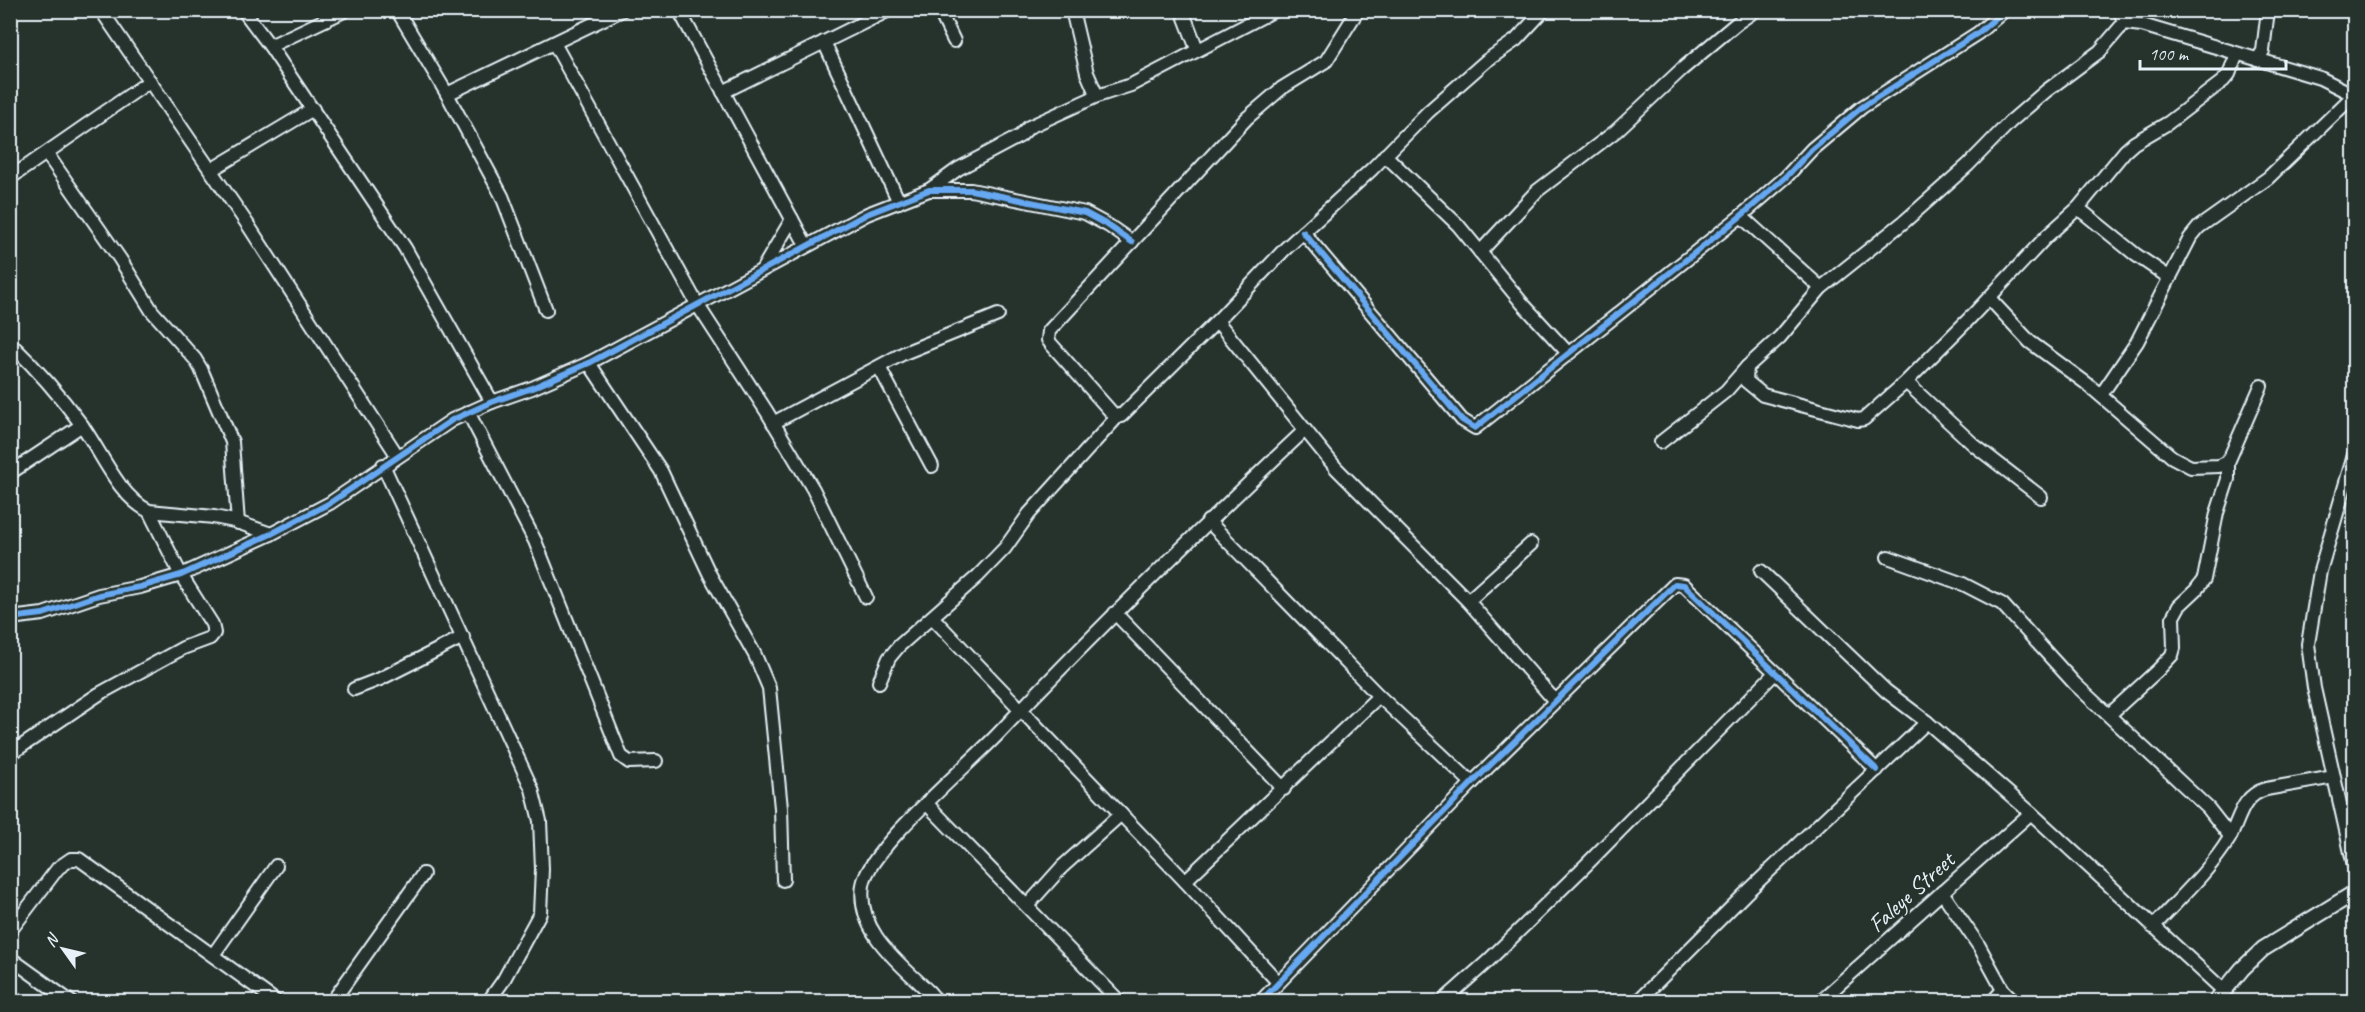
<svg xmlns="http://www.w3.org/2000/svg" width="2365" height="1012" viewBox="0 0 2365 1012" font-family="Caveat,sans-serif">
<rect width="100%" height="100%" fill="#26332d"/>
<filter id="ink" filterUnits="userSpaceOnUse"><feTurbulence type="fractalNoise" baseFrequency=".0167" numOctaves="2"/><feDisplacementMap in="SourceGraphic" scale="12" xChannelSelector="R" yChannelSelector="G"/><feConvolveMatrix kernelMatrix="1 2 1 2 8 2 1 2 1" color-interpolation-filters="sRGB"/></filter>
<g filter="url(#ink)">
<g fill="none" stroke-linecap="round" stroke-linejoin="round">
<defs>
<g id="minor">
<polyline points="101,10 248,225 397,455"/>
<polyline points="243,10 270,46 405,248 492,402"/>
<polyline points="397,10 447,94 502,196 546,310"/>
<polyline points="679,10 806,245"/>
<polyline points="939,10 954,41"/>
<polyline points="1072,10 1087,73 1097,96"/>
<polyline points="1182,10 1197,49"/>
<polyline points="1358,10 1326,61 1282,88 1247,118 1049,331 1048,340 1051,344 1113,414 1121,416 1217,321 1285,249 1372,169 1428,112 1486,61 1516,40 1544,10"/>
<polyline points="2120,10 2124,23 2142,25 2320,78 2354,95"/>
<polyline points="824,42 899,202"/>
<polyline points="554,43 697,304 767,412 813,489 866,597"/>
<polyline points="270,46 346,10"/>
<polyline points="2257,60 2263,51 2268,10"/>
<polyline points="723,92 889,10"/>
<polyline points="447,94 622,10"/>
<polyline points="47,154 120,259 152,311 195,359 201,369 232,442 238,523"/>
<polyline points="1385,155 1458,225 1522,303 1568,353"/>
<polyline points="211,170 313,109"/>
<polyline points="10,178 150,81"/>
<polyline points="929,190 958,169 1020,136 1029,127 1097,96 1131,85 1275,10"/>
<polyline points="2078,208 2136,255 2170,278"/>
<polyline points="1741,216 1821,288"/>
<polyline points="1303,232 1462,420 1475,428 1741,216 1786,177 1812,149 1862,107 1978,33 2005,10"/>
<polyline points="1480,252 1537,191 1616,131 1681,70 1737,23 1756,10"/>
<polyline points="762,270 792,219"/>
<polyline points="1989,298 2030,342 2086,383 2172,457 2191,467 2219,466 2228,462"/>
<polyline points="1217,321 1336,468 1468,601 1555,701"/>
<path d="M10 343C36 368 59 394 81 424 101 451 118 496 149 511L214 517 234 521 271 534"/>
<polyline points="589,363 661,471 710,575 755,655 769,688 781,808 783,880"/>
<polyline points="879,367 932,466"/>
<polyline points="1747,367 1746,381 1763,395 1858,420 1864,419 1906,382 1968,320 2047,236 2078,208 2125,151 2134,143 2168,123 2223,81 2229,74 2237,54"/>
<polyline points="1906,382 1974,445 2041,497"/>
<polyline points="2101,395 2137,342 2190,238 2199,227 2268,178 2353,96"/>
<polyline points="468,412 535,541 621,756 629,762 656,761"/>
<polyline points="773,423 904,353 998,315"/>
<polyline points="1661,442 1726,391 1747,367 1780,337 1821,288 1905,221 1968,165 2010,122 2046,91 2100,51 2124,23"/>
<polyline points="2354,455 2320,571 2308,644 2314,688 2354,866"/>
<polyline points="383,465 532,789 540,821 542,869 540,913 503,981 488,1002"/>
<polyline points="10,473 82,425"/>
<polyline points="1208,521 1379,696 1472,783"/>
<polyline points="1888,557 1963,584 2002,604 2075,684 2208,808 2230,836"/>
<polyline points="1761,571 1886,691 1927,722 2031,813 2223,990"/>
<polyline points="1468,601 1531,544"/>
<polyline points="1115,613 1284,789"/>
<polyline points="932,617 1185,881 1278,982"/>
<polyline points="10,618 43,614 99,595 140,587 181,575 271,534 330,503 452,420 492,402 532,388 589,363 867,214 929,190 971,190 1085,213 1109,226 1132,242"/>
<polyline points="879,682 889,658 899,646 978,576 1005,548 1029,514 1118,416"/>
<polyline points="354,689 380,679 463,637"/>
<polyline points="2109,715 2158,670 2172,655 2174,648 2173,617 2179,606 2196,590 2204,579 2217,513 2228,479 2228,462 2261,386"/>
<polyline points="10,754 99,694 183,648 210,638 214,633 212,624 181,575 149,511"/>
<polyline points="927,804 1120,1002"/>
<polyline points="1185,881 1379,696"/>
<polyline points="1942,892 1979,946 2003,990 2015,1002"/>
<polyline points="1027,906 1062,867 1121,814"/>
<path d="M2153 927C2177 901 2211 869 2229 839 2240 819 2241 796 2266 789L2334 777"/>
<polyline points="10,931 58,868 71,859 79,859 277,1002"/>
<polyline points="213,955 276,866"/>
<polyline points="10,958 71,1002"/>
<path d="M929 992C900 963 856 932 863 885 868 849 969 765 998 734 1097 629 1200 529 1305 430"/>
<polyline points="332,1002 423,874"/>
<polyline points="924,1002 929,992 938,1002"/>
<polyline points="1260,1002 1472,783 1675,584 1684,585 1877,770"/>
<polyline points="1442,1002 1488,961 1585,866 1775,673"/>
<polyline points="1637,1002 1745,894 1927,722"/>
<polyline points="1819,1002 2031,813"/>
<polyline points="1992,1002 2003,990"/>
</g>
<polyline id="tertiary" points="2215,1002 2242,969 2263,949 2354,893"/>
</defs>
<use href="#minor" stroke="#e8f1f8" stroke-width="16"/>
<use href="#tertiary" stroke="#e8f1f8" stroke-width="18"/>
<use href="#minor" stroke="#26332d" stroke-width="12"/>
<use href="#tertiary" stroke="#26332d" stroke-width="14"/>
<defs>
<g id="cycleway">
<polyline points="1303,232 1462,420 1475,428 1741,216 1786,177 1812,149 1862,107 1978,33 2005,10"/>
<polyline points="10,618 43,614 99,595 140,587 181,575 271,534 330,503 452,420 492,402 532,388 589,363 867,214 929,190 971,190 1085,213 1109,226 1132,242"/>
<polyline points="1260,1002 1472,783 1675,584 1684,585 1877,770"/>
</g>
</defs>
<use href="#cycleway" stroke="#26332d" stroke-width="10"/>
<use href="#cycleway" stroke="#66a8f1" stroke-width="6"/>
</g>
</g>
<g text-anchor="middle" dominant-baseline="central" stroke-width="4.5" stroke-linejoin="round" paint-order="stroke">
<g font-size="24" fill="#e8f1f8" stroke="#26332d">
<text transform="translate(1911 892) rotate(-42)">Faleye Street</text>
</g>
</g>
<rect width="2365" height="1012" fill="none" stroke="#26332d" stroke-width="36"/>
<rect x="18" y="18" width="2329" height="976" fill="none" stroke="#e8f1f8" stroke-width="2" filter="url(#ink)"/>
<g transform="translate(63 949) rotate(304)" stroke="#26332d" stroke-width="4.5" paint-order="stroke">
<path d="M0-4.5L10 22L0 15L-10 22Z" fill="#e8f1f8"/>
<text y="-9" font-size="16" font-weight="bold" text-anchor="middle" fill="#e8f1f8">N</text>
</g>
<path d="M2140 60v9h146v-9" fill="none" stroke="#e8f1f8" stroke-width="3"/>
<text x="2149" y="60" font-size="18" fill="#e8f1f8" stroke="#26332d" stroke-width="4.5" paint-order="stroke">100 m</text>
</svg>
